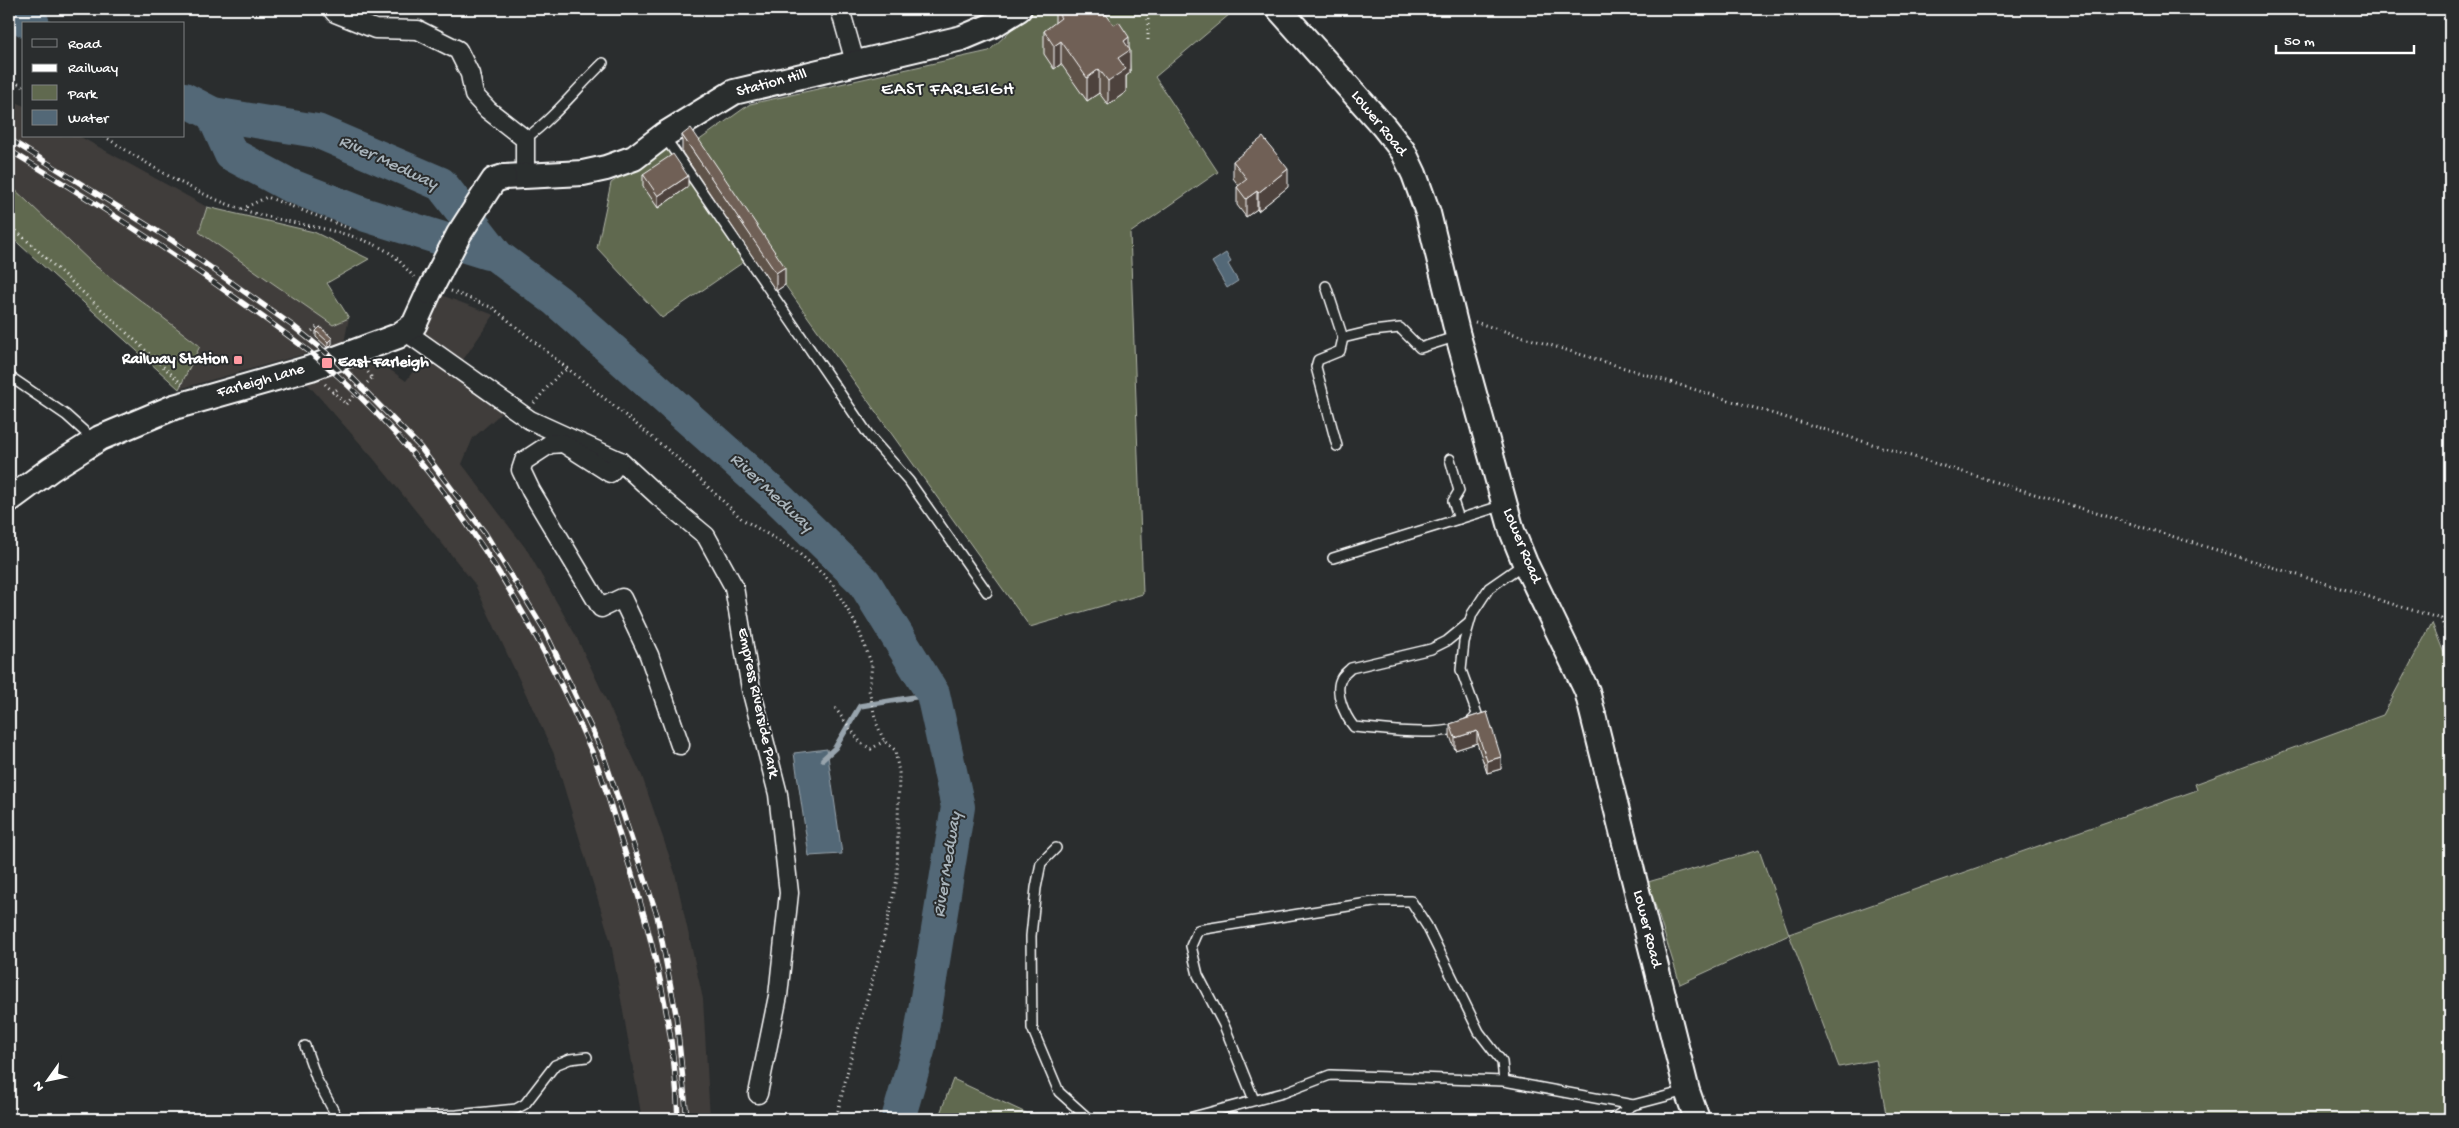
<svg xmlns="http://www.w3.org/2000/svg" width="2459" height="1128" viewBox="0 0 2459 1128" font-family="'Gochi Hand',sans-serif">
<rect width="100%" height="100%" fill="#2a2d2e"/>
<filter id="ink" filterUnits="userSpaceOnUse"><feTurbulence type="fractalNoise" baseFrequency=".02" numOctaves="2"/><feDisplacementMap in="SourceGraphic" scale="10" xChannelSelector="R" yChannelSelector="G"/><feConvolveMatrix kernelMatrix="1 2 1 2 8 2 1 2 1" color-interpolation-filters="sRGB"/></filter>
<g filter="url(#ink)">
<g fill="#3f3c3a">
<polygon points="9,98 24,106 24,136 79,136 207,207 327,283 349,318 344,343 179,389 9,235"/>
<polygon points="436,293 494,315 456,370 506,409 473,438 462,464 527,550 576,636 642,776 675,873 703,999 710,1119 642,1119 611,943 554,754 474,583 373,458 304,380 372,357 406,381 423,357 422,329"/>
</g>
<g fill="#60694f" stroke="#b0b4a7">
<polygon points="1033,9 1236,9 1155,77 1218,172 1130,233 1143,594 1030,627 785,285 691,146 750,104 989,51"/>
<polygon points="665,147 745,261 662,318 597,248 611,183"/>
<polygon points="9,184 93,264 200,346 179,389 9,235"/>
<polygon points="207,207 314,232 369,259 327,283 349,318 333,325 199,232"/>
<polygon points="2432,623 2450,668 2450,1108 2433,1119 1887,1119 1876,1060 1839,1067 1789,934 1680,984 1648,882 1759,850 1789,934 2197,790 2195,784 2383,715"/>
<polygon points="953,1079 1039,1119 938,1119"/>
</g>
<g fill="#536877" stroke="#98a4ad">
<polygon points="1226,253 1231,262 1228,264 1238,281 1227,288 1212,262"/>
<polygon points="827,749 842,854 809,856 794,753"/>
</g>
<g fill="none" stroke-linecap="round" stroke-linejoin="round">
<polyline stroke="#98a4ad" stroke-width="5.5" points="823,759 835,748 860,706 933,694"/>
<g stroke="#536877" stroke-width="34">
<polyline points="9,11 33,24"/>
<polyline points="184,99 213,114 317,131 441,184 497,256 557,301 778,498 864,582 933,694 958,807 919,1047 898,1119"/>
<polyline points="213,114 231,154 289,185 366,215 488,253"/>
</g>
<defs>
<g id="lane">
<polyline points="664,136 870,437 909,481 987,592"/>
<path d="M525 139C554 118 577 88 603 63"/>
<polyline points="1326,286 1343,338 1372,331 1400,328 1420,348 1458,336"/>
<polyline points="9,376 66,415 95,441"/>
<polyline points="1337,446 1316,367 1318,360 1340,351 1343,338"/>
<polyline points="1450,459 1459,491 1453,501 1459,519"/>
<polyline points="1333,558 1504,505"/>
<path d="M1469 623 1447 641 1431 649 1351 668C1348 671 1344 674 1342 677 1333 691 1345 716 1354 727 1382 729 1463 743 1477 714L1461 670 1464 642 1472 614 1489 588 1525 563"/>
<polyline points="1056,848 1041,863 1036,888 1031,936 1032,1028 1059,1092 1089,1119"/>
<polyline points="305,1046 317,1080 338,1119"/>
<polyline points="1254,1100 1224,1025 1198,975 1191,946 1198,930 1380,901 1411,901 1427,926 1479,1032 1502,1062 1504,1081"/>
<polyline points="362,1119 457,1115 516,1109 525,1104 555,1065 570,1059 587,1057"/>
<polyline points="1185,1119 1283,1093 1330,1075 1504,1081 1633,1105"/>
<polyline points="1612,1119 1633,1105 1686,1091"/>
</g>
<g id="street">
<polyline points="332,9 335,13 375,29 418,30 458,50 470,74 474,95 488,110 525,139 525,174"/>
<polyline points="840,9 855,62"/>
<polyline points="406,332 530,420 620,461 658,496 706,536 734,587 751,689 778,794 789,893 778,996 758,1094"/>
<polyline points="620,461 610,473 563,443 550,444 524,461 521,470 531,491 601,608 622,598 649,655 680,745"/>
</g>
<g id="secondary">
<polyline points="1279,9 1384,127 1403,151 1414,174 1428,213 1458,336 1512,531 1525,563 1587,691 1687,1091 1697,1119"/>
<polyline points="504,177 583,173 606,168 634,158 664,135 734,92 962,38 993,25 1019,9"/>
<polyline points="9,500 51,469 100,438 174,407 311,368 398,336 414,325 429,292"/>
</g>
</defs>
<use href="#lane" stroke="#fff" stroke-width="12"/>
<use href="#street" stroke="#fff" stroke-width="21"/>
<use href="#secondary" stroke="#fff" stroke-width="28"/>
<g stroke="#fff" stroke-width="3" stroke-dasharray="1 4" stroke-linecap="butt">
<polyline points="1148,9 1148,43"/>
<polyline points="9,79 24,87"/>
<path d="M104 136C147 164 191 192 241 209 285 225 355 228 393 255 400 261 407 270 414 277"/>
<polyline points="242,209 267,197 351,229"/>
<polyline points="9,224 182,384"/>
<polyline points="451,291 493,308 674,455 742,519 796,551 815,567 832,583 858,628 872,665 869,690 876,722 884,741 895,750 899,773 897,879 882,946 856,1037 836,1119"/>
<polyline points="1475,322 2441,619 2450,642"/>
<polyline points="312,331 318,326 331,337"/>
<polyline points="365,368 372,378"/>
<polyline points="325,384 346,404"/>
<polyline points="332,393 339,388"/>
<polyline points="534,403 558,375 567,369"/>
<polyline points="835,708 861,743 871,749 884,741"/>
</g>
<use href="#lane" stroke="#2a2d2e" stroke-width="9"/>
<use href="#street" stroke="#2a2d2e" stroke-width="18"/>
<use href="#secondary" stroke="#2a2d2e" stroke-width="24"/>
<defs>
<g id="rail">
<polyline points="9,139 173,241 293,326 334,359 420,447 485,533 544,629 602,751 657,915 676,1014 687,1119"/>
<path d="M9 150C83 195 157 242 227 292 260 315 292 337 322 362 444 466 529 607 592 752 605 782 613 815 623 846 652 935 675 1026 678 1119"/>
</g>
</defs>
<use href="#rail" stroke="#fff" stroke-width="5.5"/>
<use href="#rail" stroke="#2a2d2e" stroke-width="4" stroke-dasharray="11" stroke-linecap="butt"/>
<defs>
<polyline id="secondary-bridge" points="429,292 459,234 488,189 494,180 504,177"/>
</defs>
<use href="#secondary-bridge" stroke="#fff" stroke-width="28" stroke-linecap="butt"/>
<polyline stroke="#fff" stroke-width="3" stroke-dasharray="1 4" stroke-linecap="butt" points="346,404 372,378"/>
<use href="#secondary-bridge" stroke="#2a2d2e" stroke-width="24"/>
</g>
<g fill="#5f534a" stroke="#fff">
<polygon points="1055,9 1096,13 1129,48 1130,73 1126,76 1126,92 1108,105 1099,93 1087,101 1061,64 1054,69 1044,54 1044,31 1055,23"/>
<polygon points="682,135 785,285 776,291 682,152"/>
<polygon points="1233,161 1288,187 1258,211 1257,209 1246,217 1237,205 1237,187 1239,186 1233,178"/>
<polygon points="643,174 688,187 658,208 643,186"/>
<polygon points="316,331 332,344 328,348 316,337"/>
<polygon points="1487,712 1501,769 1487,773 1477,743 1455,750 1450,736 1450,724"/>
</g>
<g fill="#4e433c" stroke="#fff">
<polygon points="1129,37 1129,50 1130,50 1130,73 1126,76 1126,92 1108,105 1108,81 1118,58 1124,41"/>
<polygon points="1061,41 1061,64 1054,69 1054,46"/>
<polygon points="1099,69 1099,93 1087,101 1087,78"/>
<polygon points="1288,169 1288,187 1258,211 1258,193"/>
<polygon points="688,176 688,187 658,208 658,196"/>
<polygon points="1257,191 1257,209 1246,217 1246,199"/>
<polygon points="785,267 785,285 776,291 776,273"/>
<polygon points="332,338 332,344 328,348 328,342"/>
<polygon points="1477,731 1477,743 1455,750 1455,738"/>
<polygon points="1501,757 1501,769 1487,773 1487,761"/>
</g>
<g fill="#6f6056" stroke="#fff">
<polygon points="1055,9 1093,9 1096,13 1102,9 1114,25 1119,22 1129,37 1124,41 1130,50 1118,58 1126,69 1108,81 1099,69 1087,78 1061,41 1054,46 1044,31 1061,18"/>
<polygon points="691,128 785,267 776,273 682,135"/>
<polygon points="1263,137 1288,169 1258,193 1257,191 1246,199 1237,187 1247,179 1233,161"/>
<polygon points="673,154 688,176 658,196 643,174"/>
<polygon points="320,327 332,338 328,342 316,331"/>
<polygon points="1487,712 1501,757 1487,761 1477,731 1455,738 1450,724"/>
</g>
</g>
<g fill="#ff9aa2" stroke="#2a2d2e" stroke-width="2">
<rect x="233" y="355" width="10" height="10" rx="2.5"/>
<rect x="321" y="357" width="12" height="12" rx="2.5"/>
</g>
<g text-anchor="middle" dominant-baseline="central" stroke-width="4" stroke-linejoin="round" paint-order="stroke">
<g font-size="16" fill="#fff" stroke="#2a2d2e">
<text transform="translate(772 84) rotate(-15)">Station Hill</text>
<text transform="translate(1378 124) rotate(51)">Lower Road</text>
<text transform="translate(261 382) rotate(-16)">Farleigh Lane</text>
<text transform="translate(1521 546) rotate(68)">Lower Road</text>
<text transform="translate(757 703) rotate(78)">Empress Riverside Park</text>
<text transform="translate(1646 929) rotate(76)">Lower Road</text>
</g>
<g font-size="16" font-weight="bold" fill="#fff" stroke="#2a2d2e" text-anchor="end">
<text x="228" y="360">Railway Station</text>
<text x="338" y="363" text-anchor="start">East Farleigh</text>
</g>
<g font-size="18" font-style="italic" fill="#a9b4bb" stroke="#2a2d2e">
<text transform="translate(388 163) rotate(25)">River Medway</text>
<text transform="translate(771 493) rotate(43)">River Medway</text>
<text transform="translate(948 865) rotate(-81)">River Medway</text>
</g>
<g font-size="19" letter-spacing="1" fill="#fff" stroke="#2a2d2e">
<text x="948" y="90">EAST FARLEIGH</text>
</g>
</g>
<rect width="2459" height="1128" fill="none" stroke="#2a2d2e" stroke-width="30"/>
<rect x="15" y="15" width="2429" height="1098" fill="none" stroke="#fff" stroke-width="2" filter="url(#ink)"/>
<rect x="22" y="22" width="162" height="115" fill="#2a2d2e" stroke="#7f8182"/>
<rect x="32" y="39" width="25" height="8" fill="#2a2d2e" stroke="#7f8182"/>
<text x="68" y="48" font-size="15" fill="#ffffff">Road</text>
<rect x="32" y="64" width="25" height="8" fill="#ffffff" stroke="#7f8182"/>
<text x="68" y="72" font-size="15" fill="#ffffff">Railway</text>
<rect x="32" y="85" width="25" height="15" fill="#60694f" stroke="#7f8182"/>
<text x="68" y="98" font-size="15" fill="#ffffff">Park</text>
<rect x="32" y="110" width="25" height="15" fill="#536877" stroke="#7f8182"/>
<text x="68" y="122" font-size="15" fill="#ffffff">Water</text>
<g transform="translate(48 1080) rotate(237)" stroke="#2a2d2e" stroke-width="4" paint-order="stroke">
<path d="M0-4L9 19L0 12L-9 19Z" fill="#ffffff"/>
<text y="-8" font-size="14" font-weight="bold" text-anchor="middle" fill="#ffffff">N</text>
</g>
<path d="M2276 45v8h138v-8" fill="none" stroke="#ffffff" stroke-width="2.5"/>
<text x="2284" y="45" font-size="15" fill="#ffffff" stroke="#2a2d2e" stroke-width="4" paint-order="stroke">50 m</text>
</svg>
